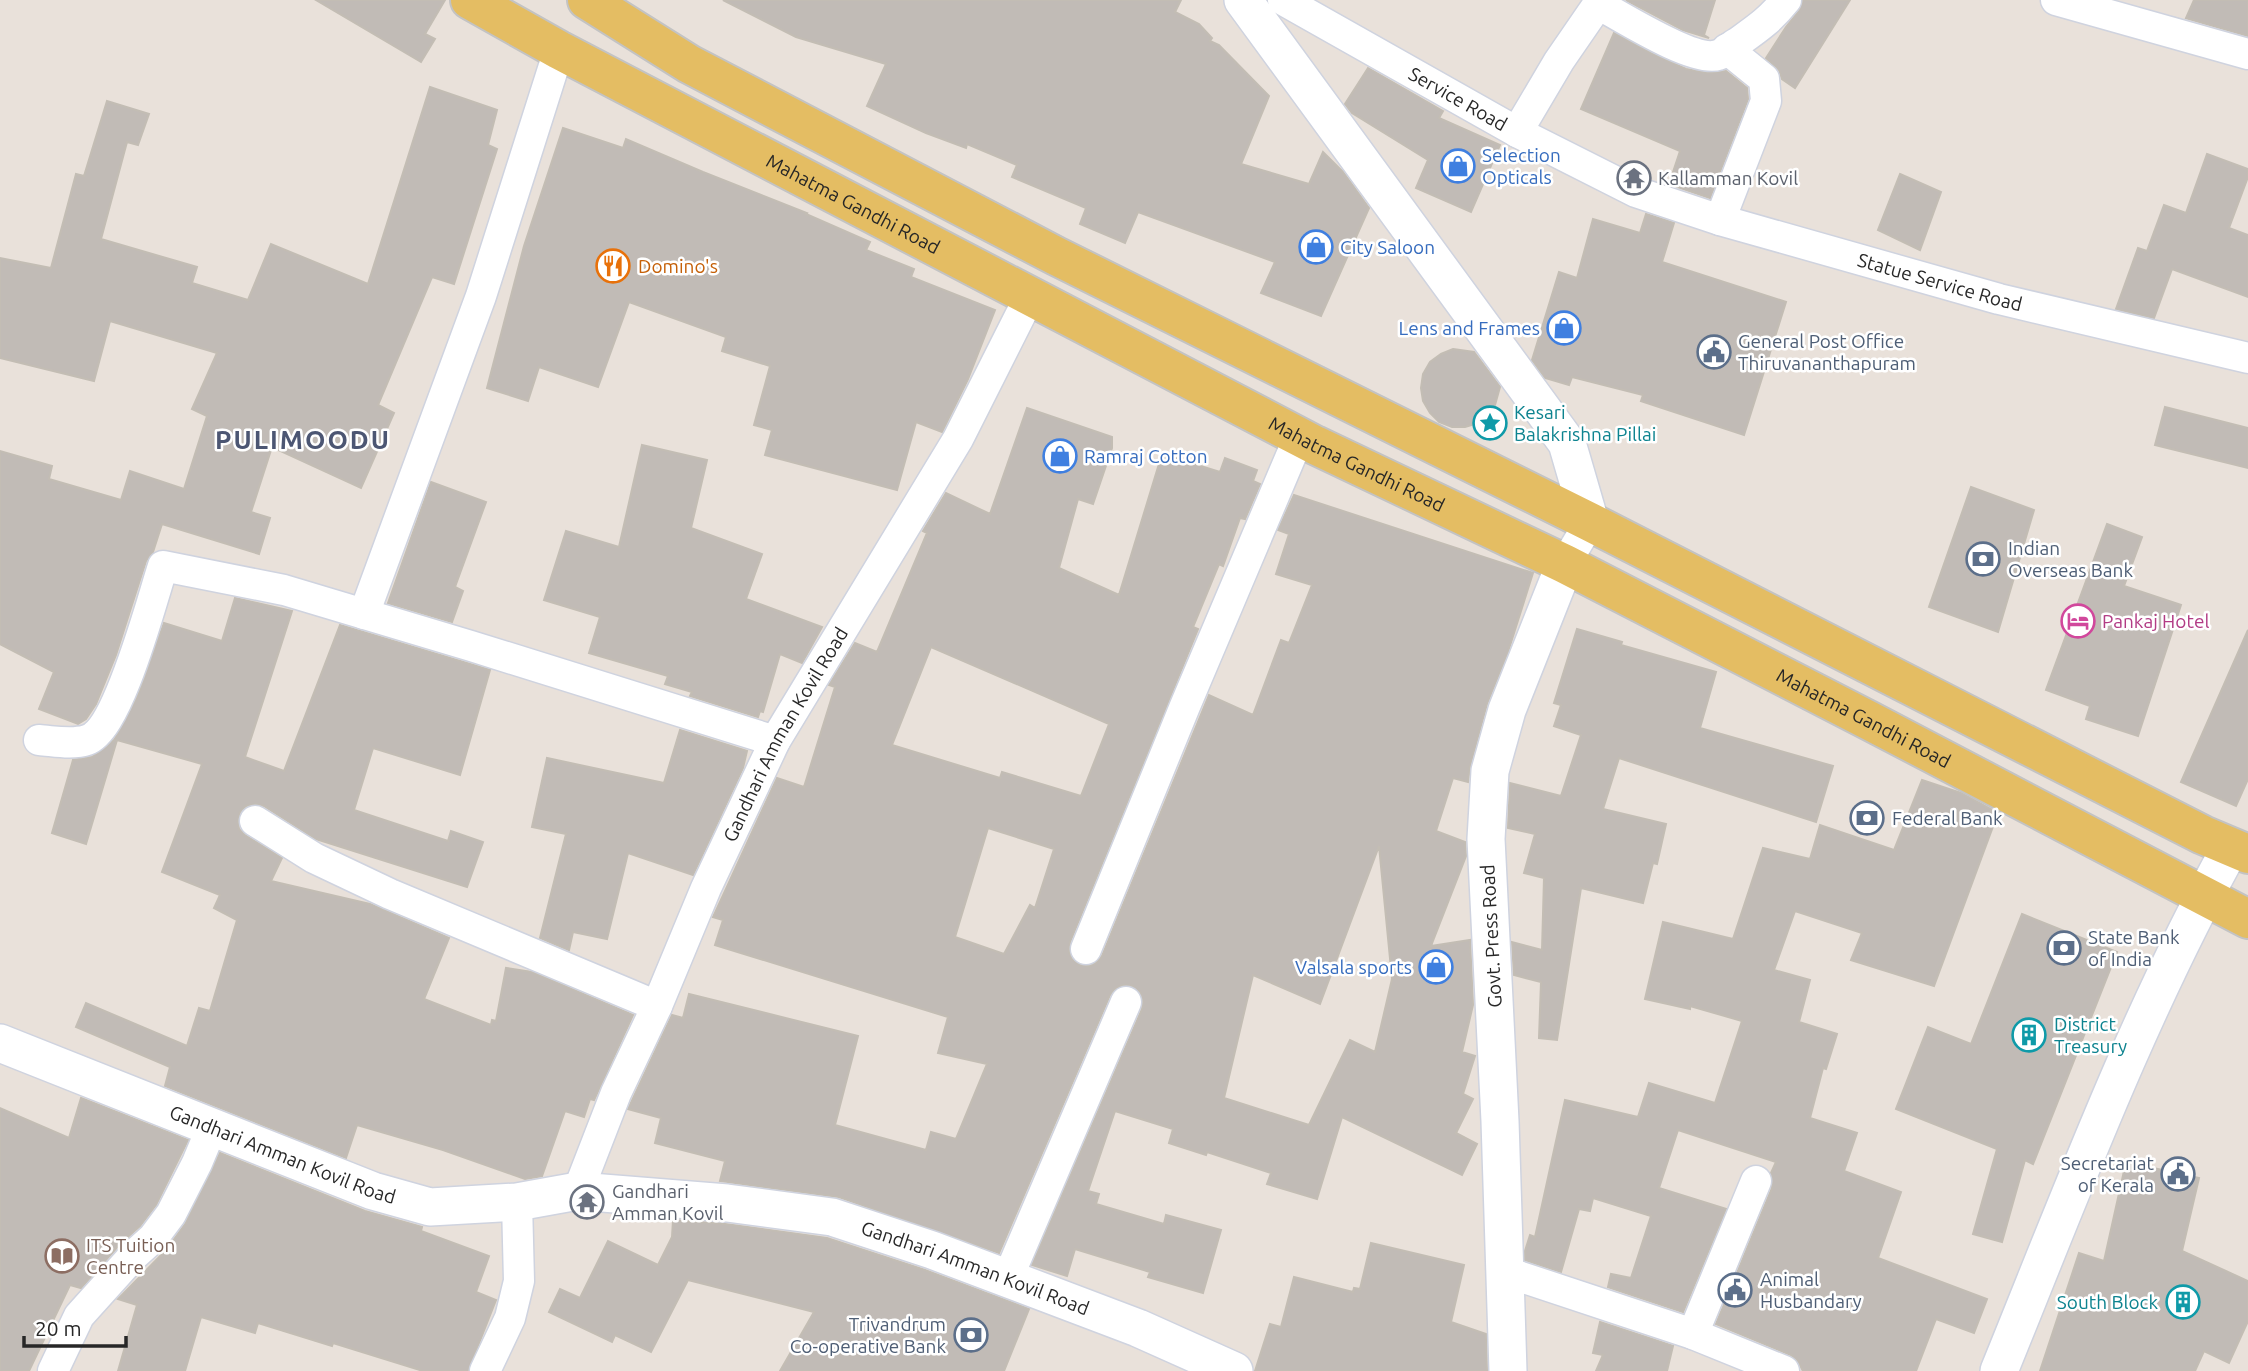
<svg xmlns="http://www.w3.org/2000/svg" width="2248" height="1371" viewBox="0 0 2248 1371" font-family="Ubuntu,sans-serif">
<rect width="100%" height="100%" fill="#e9e1da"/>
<g fill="#c1bbb6" stroke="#c3bdb4" stroke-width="2" fill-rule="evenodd">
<polygon points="316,0 445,0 425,34 435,39 421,62"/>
<polygon points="723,0 1181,0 1175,12 1199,24 1212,38 1210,41 1219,45 1269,96 1241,164 1309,184 1323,152 1343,172 1369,208 1321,316 1261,293 1275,262 1138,212 1125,243 1080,224 1086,208 1012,177 1017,165 967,144 966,148 926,133 867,106 886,64 796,37"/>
<polygon points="1626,0 1715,0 1704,35 1709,38 1683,30"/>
<polygon points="1803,0 1850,0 1795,88 1782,79 1779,70 1766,58 1786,27 1799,11"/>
<polygon points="2194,0 2248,0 2248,36 2186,18"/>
<polygon points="1614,33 1651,53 1686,69 1708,73 1726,71 1747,88 1748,99 1710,198 1669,184 1680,151 1581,109"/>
<polygon points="1368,68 1443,111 1439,118 1500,145 1471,212 1416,188 1428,160 1352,113 1345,104"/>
<polygon points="430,87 497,110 488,145 497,149 454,284 432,277 378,405 394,413 361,488 272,447 251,512 270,518 259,554 162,524 153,552 146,561 116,655 96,704 86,719 78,724 39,709 54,672 0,644 0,451 52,466 49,479 121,500 130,471 184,489 207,416 192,409 217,353 110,321 94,381 0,358 0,258 51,268 76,174 84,176 107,101 149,114 138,145 127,142 101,239 197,267 192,283 248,300 271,244 368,284"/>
<polygon points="563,128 623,148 626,139 703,172 807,213 806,214 870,242 866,250 914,269 911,277 995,310 968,379 942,432 916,422 897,490 765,455 772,430 754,425 770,366 722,351 726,337 629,302 598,387 539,367 528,401 487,388 524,246"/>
<polygon points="2207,154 2248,169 2248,177 2229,228 2248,235 2248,297 2172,269 2154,318 2116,309 2138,248 2147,251 2164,205 2186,213"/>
<polygon points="1900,174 1941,192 1920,250 1878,230"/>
<polygon points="1646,214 1674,223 1662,262 1786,302 1744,435 1641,401 1643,395 1572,377 1569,385 1545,378 1532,360 1559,272 1577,278 1593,219 1640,233"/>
<polygon points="1453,349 1474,352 1500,387 1495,405 1488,415 1478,423 1465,427 1452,427 1439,422 1430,413 1423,401 1421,388 1423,374 1430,362 1441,354"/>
<polygon points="2165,407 2248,428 2248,468 2155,445"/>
<path d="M1027 408 1112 437V448L1093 504 1078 499 1059 568 1119 595 1162 454 1220 472 1225 458 1257 470 1253 481 1260 484 1245 519 1240 518 1223 566 1219 564 1193 627 1198 629 1070 942 1069 951 1072 959 1080 965 1089 966 1096 963 1102 956 1209 695 1253 715 1281 640 1289 643 1312 585 1276 574 1289 534 1278 530 1294 495 1533 573 1508 652 1487 704 1470 766 1468 782 1453 778 1436 831 1465 842 1466 856 1431 946 1470 940 1473 1005 1462 1052 1475 1056 1463 1094 1473 1099 1456 1133 1477 1144 1462 1175 1342 1117 1317 1199 1267 1184 1271 1173 1207 1152 1206 1155 1169 1143 1173 1129 1115 1111 1088 1191 1099 1194 1096 1204 1164 1224 1166 1215 1221 1230 1203 1293 1148 1277 1150 1272 1075 1249 1067 1276 1032 1265 1142 1009 1143 1001 1140 992 1132 986 1123 985 1116 988 1110 995 999 1253 839 1197 720 1181 725 1161 655 1143 661 1118 628 1109 672 1015 683 1018 689 994 858 1036 835 1125 926 1150 931 1132 956 1139 987 1064 938 1053 948 1017 715 945 723 920 713 917 777 778 804 787 835 687 829 685 855 643 877 652 927 533 923 531 946 493 990 514ZM931 647 1109 724 1081 796 1002 772 1000 778 892 745ZM988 828 1054 849 1035 908 1030 905 1004 954 955 937ZM1379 846 1392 979 1375 1052 1350 1040 1309 1125 1224 1098 1253 975 1320 1004Z"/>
<polygon points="642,445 707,460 691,528 762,554 746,599 822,627 802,663 780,654 763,712 760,711 758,717 690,696 692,692 665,684 668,676 589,653 600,617 544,600 566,531 619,547"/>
<polygon points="431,482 486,502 455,587 463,591 452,622 388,603"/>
<polygon points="1971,487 2034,510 1998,632 1929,607"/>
<polygon points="2107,524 2142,537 2124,586 2181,605 2138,736 2086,719 2090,706 2046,690"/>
<polygon points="235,598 292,611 245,757 284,771 340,625 490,670 460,775 373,748 354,810 448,841 451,831 483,842 467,887 316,839 264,806 256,804 246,806 240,812 238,821 239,829 245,835 282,858 271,881 370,904 449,938 424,999 491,1025 492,1020 496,1021 506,968 532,972 633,1015 594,1100 590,1099 584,1117 565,1111 542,1176 525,1179 443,1150 357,1125 346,1158 165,1086 170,1067 76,1027 86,1003 187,1046 199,1008 210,1011 237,920 214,908 220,895 162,872 202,764 117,740 86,844 52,833 73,760 92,757 114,740 138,695 164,623 222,641"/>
<polygon points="1577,629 1622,642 1621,645 1716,672 1700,728 1833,766 1816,822 1619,758 1603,809 1666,824 1657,864 1653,863 1643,903 1581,888 1557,1040 1539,1038 1541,982 1514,975 1512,942 1542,950 1544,878 1524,873 1535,834 1508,828 1510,783 1561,796 1581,735 1554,726 1561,705 1554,703"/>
<polygon points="2248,630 2248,779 2236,806 2181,782"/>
<polygon points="680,730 747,751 743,768 693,875 628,853 607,939 573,932 569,950 540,938 566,834 532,827 547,758 664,783"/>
<polygon points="1922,780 1961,793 1998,813 1934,986 1851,960 1862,933 1795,911 1774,970 1810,980 1799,1022 1837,1034 1826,1069 1823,1068 1810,1118 1857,1133 1844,1171 1901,1192 1878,1258 1987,1299 1974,1333 1936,1319 1916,1371 1803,1371 1797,1360 1791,1355 1716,1324 1772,1188 1771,1173 1776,1162 1678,1130 1659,1188 1726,1209 1683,1312 1608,1287 1611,1274 1631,1278 1651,1216 1593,1198 1590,1211 1579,1209 1561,1272 1525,1260 1525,1251 1530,1235 1535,1237 1565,1100 1638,1117 1649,1083 1715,1103 1742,1021 1690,1006 1690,1009 1645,999 1663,922 1733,939 1763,848 1810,859 1820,825 1894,850"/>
<polygon points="2022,914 2117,952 2033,1164 2025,1160 2002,1242 1973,1234 1997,1149 1896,1109 1928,1027 1971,1044"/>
<polygon points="81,1098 188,1140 156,1205 140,1226 121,1243 81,1288 70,1285 29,1371 0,1371 0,1108 69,1138"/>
<polygon points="220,1153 365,1211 422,1227 421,1231 489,1256 476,1292 496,1300 468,1371 423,1371 333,1343 332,1346 258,1323 255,1333 201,1317 185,1371 118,1371 137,1305 118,1299 167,1249 185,1224"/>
<polygon points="2126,1162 2199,1178 2182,1251 2248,1281 2248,1321 2229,1363 2204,1351 2195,1371 2040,1371 2079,1253 2104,1261"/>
<polygon points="673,1220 725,1224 827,1238 925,1270 1029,1309 1004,1371 780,1371 814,1312 688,1280 651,1352 615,1335 612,1342 549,1312 560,1289 580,1298 608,1241 658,1265 672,1237"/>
<polygon points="1371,1243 1464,1265 1451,1322 1486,1334 1487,1371 1255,1371 1270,1324 1281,1327 1294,1277 1353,1292 1354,1288 1360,1289"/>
<polygon points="1600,1322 1673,1346 1667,1371 1596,1371 1603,1355 1593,1353"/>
</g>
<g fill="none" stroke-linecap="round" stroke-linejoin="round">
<defs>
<g id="minor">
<path id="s1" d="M1283 0 1517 132 1636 192 1720 220 1999 299 2248 358"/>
<polyline points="2056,0 2248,54"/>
<path d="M1598 4C1622 17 1694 63 1718 55 1725 53 1731 46 1737 43 1758 28 1770 20 1786 0"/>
<polyline points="1517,132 1559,61 1601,0"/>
<polyline points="1720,220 1766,101 1764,79 1727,49"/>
<polyline points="1565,564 1590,522"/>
<polyline points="364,614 481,296 559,50"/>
<path d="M39 740C54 741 72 745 87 740 119 729 152 599 163 566L284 590 471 646 775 741"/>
<polyline points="255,821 314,858 390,894 657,1006"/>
<polyline points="1086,949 1185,706 1299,437"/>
<path id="s2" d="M578 1191 616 1093 657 1006 706 888 775 741 958 439 1030 296"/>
<polyline points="1503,1271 1693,1334 1756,1181"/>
<polyline points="1007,1280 1126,1002"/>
<polyline points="1693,1334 1784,1371"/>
<polyline points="53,1371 79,1316 134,1255 153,1238 171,1214 197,1163 212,1127"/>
<polyline points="485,1371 510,1318 519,1281 517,1202"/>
</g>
<g id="tertiary">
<polyline points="1243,0 1567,443 1590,522"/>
<path id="s3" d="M0 1043 373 1191 430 1207 517 1202 578 1191 727 1203 832 1217 932 1250 1138 1328 1234 1371"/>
<polyline points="1508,1371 1500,1121 1486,839 1490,771 1507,710 1565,564"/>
<path d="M1999 1371C2071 1194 2138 1014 2231 847"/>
</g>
<g id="primary">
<path id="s4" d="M470 0 559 50 1315 445 1565 564 1870 721 2248 919"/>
<polyline points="587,0 689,64 1056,256 1590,522 2203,835 2248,854"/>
</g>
</defs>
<use href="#minor" stroke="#cfd3df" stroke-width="33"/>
<use href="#tertiary" stroke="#cfd3df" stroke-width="40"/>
<use href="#primary" stroke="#c3c3c3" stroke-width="42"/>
<use href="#minor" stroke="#fff" stroke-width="30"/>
<use href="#tertiary" stroke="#fff" stroke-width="37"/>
<use href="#primary" stroke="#e4bd63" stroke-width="38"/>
</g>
<defs>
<symbol id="shop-ring" viewBox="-11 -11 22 22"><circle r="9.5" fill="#fff" stroke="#3f7fe0" stroke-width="1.5"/><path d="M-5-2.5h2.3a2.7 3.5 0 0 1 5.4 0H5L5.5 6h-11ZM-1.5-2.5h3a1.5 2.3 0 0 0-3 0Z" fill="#3f7fe0"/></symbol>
<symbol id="temple-ring" viewBox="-11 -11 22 22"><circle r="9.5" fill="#fff" stroke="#6b7280" stroke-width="1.5"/><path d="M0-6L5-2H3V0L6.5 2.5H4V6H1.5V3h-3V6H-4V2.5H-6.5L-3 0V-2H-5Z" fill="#6b7280"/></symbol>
<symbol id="restaurant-ring" viewBox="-11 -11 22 22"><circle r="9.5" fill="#fff" stroke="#e8710a" stroke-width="1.5"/><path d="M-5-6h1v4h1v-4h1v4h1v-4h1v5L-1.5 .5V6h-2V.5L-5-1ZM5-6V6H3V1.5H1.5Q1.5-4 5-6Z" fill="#e8710a"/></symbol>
<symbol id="civic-ring" viewBox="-11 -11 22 22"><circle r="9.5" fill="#fff" stroke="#5c6f8a" stroke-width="1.5"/><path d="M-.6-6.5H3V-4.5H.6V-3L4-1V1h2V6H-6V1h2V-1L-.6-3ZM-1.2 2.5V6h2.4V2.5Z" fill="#5c6f8a"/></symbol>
<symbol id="sight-ring" viewBox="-11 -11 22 22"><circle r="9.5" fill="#fff" stroke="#0f9aa8" stroke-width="1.5"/><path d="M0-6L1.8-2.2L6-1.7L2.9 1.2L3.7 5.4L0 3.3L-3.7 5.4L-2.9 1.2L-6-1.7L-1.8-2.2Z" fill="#0f9aa8"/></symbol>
<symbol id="bank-ring" viewBox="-11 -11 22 22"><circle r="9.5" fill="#fff" stroke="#5c6f8a" stroke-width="1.5"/><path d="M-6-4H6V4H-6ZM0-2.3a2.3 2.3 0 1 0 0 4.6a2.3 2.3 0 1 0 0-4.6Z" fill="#5c6f8a"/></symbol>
<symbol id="hotel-ring" viewBox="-11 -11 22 22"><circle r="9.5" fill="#fff" stroke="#d1479c" stroke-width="1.5"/><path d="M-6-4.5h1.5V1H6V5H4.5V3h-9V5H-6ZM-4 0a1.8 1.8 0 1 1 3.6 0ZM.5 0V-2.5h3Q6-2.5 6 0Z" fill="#d1479c"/></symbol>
<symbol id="building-ring" viewBox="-11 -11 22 22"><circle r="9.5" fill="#fff" stroke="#0f9aa8" stroke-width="1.5"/><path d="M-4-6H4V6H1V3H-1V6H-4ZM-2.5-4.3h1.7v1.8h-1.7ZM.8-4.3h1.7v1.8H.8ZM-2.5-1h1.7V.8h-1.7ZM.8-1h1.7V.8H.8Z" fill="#0f9aa8"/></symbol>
<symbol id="library-ring" viewBox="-11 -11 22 22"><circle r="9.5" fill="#fff" stroke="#8d6e63" stroke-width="1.5"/><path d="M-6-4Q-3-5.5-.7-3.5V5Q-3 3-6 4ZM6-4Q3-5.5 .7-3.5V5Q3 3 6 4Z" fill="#8d6e63"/></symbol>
</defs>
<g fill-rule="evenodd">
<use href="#shop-ring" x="1439" y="147" width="38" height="38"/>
<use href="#temple-ring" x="1615" y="159" width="38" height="38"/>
<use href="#shop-ring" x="1297" y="228" width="38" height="38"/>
<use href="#restaurant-ring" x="594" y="247" width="38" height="38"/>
<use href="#shop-ring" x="1545" y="309" width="38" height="38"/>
<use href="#civic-ring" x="1695" y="333" width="38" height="38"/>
<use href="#sight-ring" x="1471" y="404" width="38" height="38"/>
<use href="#shop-ring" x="1041" y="437" width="38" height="38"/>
<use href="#bank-ring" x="1964" y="540" width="38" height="38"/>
<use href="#hotel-ring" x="2059" y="602" width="38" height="38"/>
<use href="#bank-ring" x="1848" y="799" width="38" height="38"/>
<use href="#bank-ring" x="2045" y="929" width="38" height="38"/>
<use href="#shop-ring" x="1417" y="948" width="38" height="38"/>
<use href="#building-ring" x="2010" y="1016" width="38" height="38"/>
<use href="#civic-ring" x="2159" y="1155" width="38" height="38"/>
<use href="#temple-ring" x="568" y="1183" width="38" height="38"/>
<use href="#library-ring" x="43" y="1237" width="38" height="38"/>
<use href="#civic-ring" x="1716" y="1271" width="38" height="38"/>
<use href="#building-ring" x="2164" y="1283" width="38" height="38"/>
<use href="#bank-ring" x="952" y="1316" width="38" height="38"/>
</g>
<g text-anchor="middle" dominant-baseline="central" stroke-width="5" stroke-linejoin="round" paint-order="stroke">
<g font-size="19" fill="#272727" stroke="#fff">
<text stroke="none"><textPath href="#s1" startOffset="201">Service Road</textPath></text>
<text stroke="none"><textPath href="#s4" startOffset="434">Mahatma Gandhi Road</textPath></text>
<text stroke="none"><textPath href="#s1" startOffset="719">Statue Service Road</textPath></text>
<text stroke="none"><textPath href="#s4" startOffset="1001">Mahatma Gandhi Road</textPath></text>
<text stroke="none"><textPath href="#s4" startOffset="1568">Mahatma Gandhi Road</textPath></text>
<text stroke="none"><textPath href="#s2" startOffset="502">Gandhari Amman Kovil Road</textPath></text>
<text transform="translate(1491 936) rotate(-93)">Govt. Press Road</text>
<text stroke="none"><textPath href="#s3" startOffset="304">Gandhari Amman Kovil Road</textPath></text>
<text stroke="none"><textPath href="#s3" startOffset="1017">Gandhari Amman Kovil Road</textPath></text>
</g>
<g font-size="19" fill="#366cbe" stroke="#fff" text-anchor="start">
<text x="1482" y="155">Selection<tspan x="1482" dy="22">Opticals</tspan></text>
<text x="1340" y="247">City Saloon</text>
<text x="1540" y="328" text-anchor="end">Lens and Frames</text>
<text x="1084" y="456">Ramraj Cotton</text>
<text x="1412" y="967" text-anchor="end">Valsala sports</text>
</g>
<g font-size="19" fill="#5b616d" stroke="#fff" text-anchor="start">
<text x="1658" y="178">Kallamman Kovil</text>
<text x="612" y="1191">Gandhari<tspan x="612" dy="22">Amman Kovil</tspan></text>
</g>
<g font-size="19" fill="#c56008" stroke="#fff" text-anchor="start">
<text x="638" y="266">Domino's</text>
</g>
<g font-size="19" fill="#4e5e75" stroke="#fff" text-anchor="start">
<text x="1738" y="341">General Post Office<tspan x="1738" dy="22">Thiruvananthapuram</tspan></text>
<text x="2008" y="548">Indian<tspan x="2008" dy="22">Overseas Bank</tspan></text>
<text x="1892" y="818">Federal Bank</text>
<text x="2088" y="937">State Bank<tspan x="2088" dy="22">of India</tspan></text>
<text x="2154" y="1163" text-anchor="end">Secretariat<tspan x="2154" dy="22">of Kerala</tspan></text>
<text x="1760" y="1279">Animal<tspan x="1760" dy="22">Husbandary</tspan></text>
<text x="946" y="1324" text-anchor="end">Trivandrum<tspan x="946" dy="22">Co-operative Bank</tspan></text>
</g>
<g font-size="19" fill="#0d838f" stroke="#fff" text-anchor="start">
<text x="1514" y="412">Kesari<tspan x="1514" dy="22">Balakrishna Pillai</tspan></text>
<text x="2054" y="1024">District<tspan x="2054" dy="22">Treasury</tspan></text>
<text x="2158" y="1302" text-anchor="end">South Block</text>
</g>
<g font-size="19" fill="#b23c85" stroke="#fff" text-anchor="start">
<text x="2102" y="621">Pankaj Hotel</text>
</g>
<g font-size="19" fill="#785e54" stroke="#fff" text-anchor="start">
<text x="86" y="1245">ITS Tuition<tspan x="86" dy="22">Centre</tspan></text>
</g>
<g font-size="26" font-weight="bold" letter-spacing="2" fill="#4c5673" stroke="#fff">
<text x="303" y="439">PULIMOODU</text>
</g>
</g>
<path d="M24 1336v10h102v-10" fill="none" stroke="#272727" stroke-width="3.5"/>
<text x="35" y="1336" font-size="21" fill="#272727" stroke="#ffffff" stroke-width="5" paint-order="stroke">20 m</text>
</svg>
